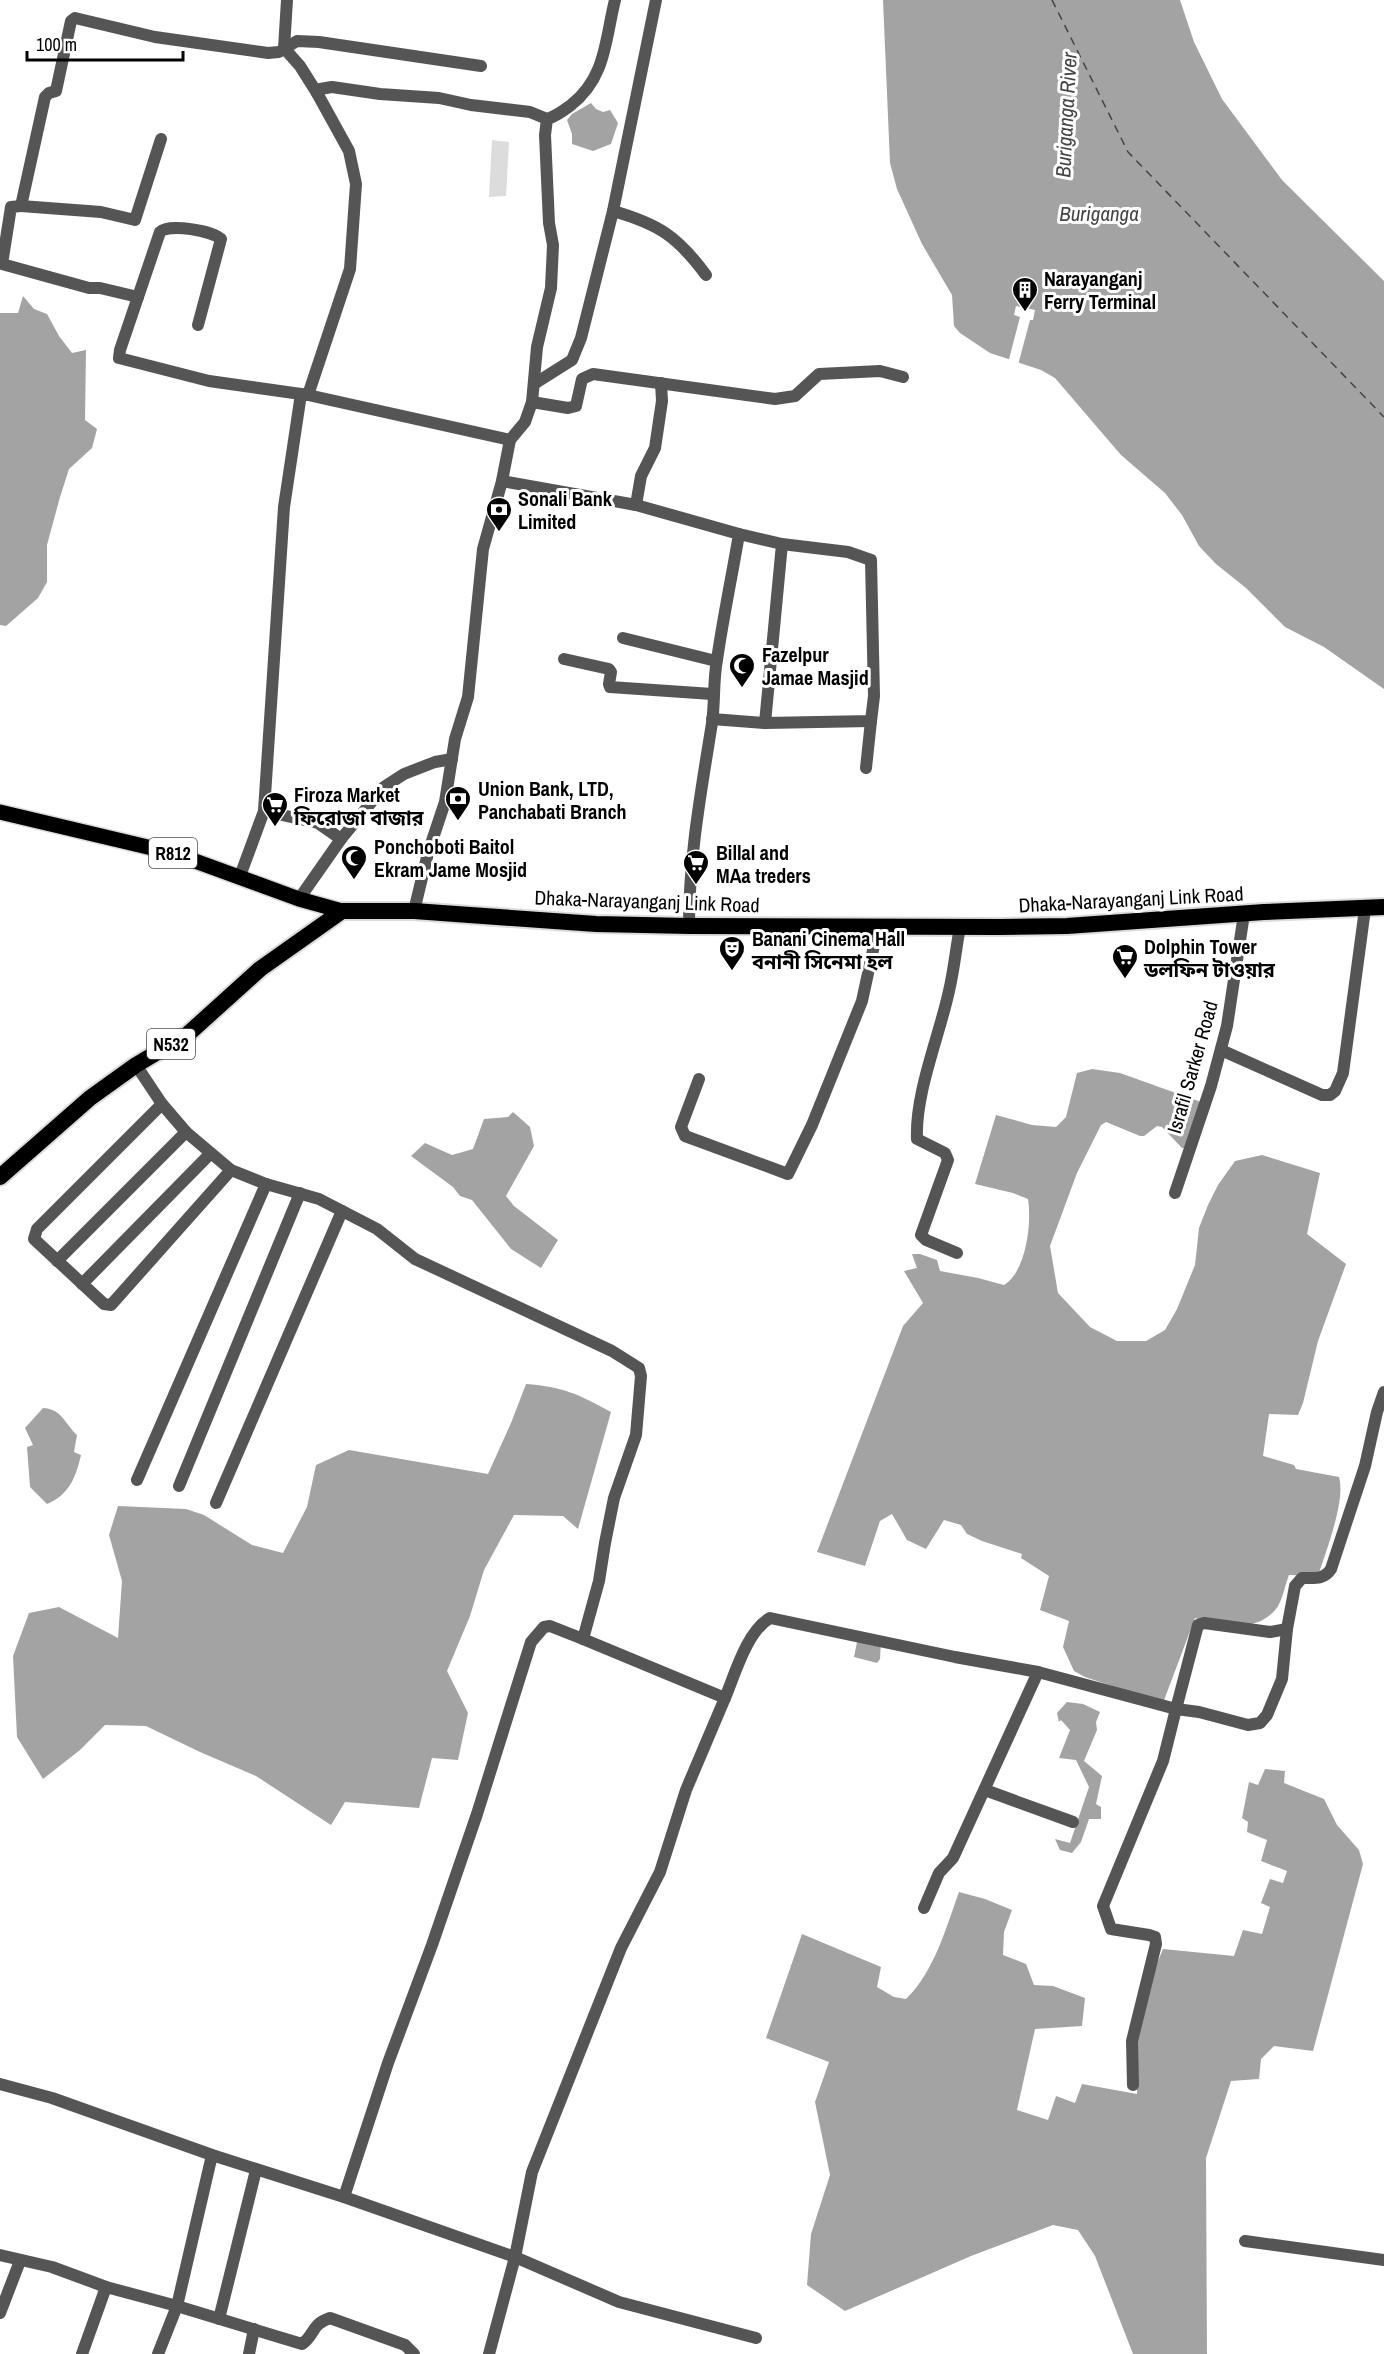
<svg xmlns="http://www.w3.org/2000/svg" width="1384" height="2354" viewBox="0 0 1384 2354" font-family="'Archivo Narrow','Noto Sans Bengali',sans-serif">
<rect width="100%" height="100%" fill="#fff"/>
<polygon fill="#dcdcdc" points="492,140 509,142 506,196 489,197"/>
<g fill="#a3a3a3">
<polygon points="883,0 1180,0 1194,42 1222,99 1282,180 1384,281 1384,689 1324,647 1285,627 1246,588 1216,564 1199,546 1182,515 1165,493 1121,455 1055,378 1041,370 990,353 960,333 954,326 952,295 922,244 897,189 890,163"/>
<polygon points="591,103 596,109 603,112 610,110 618,123 611,144 593,151 572,144 572,134 567,120 572,114"/>
<polygon points="23,296 34,309 47,314 59,336 72,353 86,350 85,420 97,429 92,448 69,469 60,497 47,545 47,582 38,598 6,626 0,625 0,313 18,313"/>
<path d="M1092 1069 1120 1073 1201 1102 1187 1148H1182L1162 1127 1157 1126 1144 1136H1140L1106 1122 1101 1125 1077 1173 1050 1246 1058 1293 1090 1327 1117 1341H1146L1165 1330 1177 1309 1195 1265 1199 1228 1208 1205 1218 1185 1235 1161 1262 1155 1320 1173 1307 1234 1346 1264 1318 1341 1303 1403 1298 1415 1269 1414 1263 1456 1294 1465 1296 1469 1339 1477C1346 1500 1326 1551 1318 1576L1289 1575C1285 1585 1283 1598 1278 1606 1259 1635 1222 1624 1195 1618L1163 1703 1085 1677 1074 1671 1063 1647 1069 1621 1040 1610 1049 1576 1021 1558 1022 1554 982 1541 967 1534 961 1525 944 1520 926 1549 907 1540 892 1514 880 1521 865 1566 817 1552 903 1326 923 1303 904 1271 917 1268 912 1254H920L937 1260 940 1271 978 1278 1004 1285C1026 1272 1032 1223 1028 1199L1013 1193 975 1184 996 1115 1032 1125 1056 1127 1066 1117 1077 1073Z"/>
<polygon points="513,1112 530,1127 534,1146 506,1196 514,1206 558,1240 541,1268 511,1249 472,1200 460,1196 453,1187 411,1156 425,1143 452,1155 473,1149 484,1119 508,1117"/>
<path d="M526 1384C564 1387 578 1394 611 1412L578 1529 563 1516 514 1515 484 1570 470 1616 447 1671 468 1713 458 1760 432 1758 419 1808 345 1802 331 1825 256 1776 200 1752 146 1726 105 1725 80 1750 43 1779 17 1737 13 1656 29 1613 59 1607 118 1638 122 1581 109 1535 118 1506 186 1509 204 1515 252 1545 283 1553 307 1507 316 1465 349 1450 488 1474 511 1423Z"/>
<path d="M43 1408C62 1409 65 1424 77 1435L74 1452 81 1455C76 1477 69 1495 47 1504L30 1487 27 1447 33 1445 25 1428Z"/>
<polygon points="858,1637 881,1641 880,1659 877,1663 854,1657"/>
<polygon points="1067,1702 1083,1704 1100,1712 1096,1722 1097,1730 1084,1761 1102,1776 1096,1804 1101,1807 1101,1819 1089,1819 1081,1842 1072,1853 1060,1850 1055,1839 1070,1843 1089,1787 1076,1760 1059,1758 1070,1730 1061,1720 1059,1722 1057,1713"/>
<path d="M1265 1769 1285 1771 1284 1783 1324 1799 1337 1825 1359 1850 1363 1864 1313 2051 1274 2046 1261 2059 1259 2079 1231 2081 1206 2158 1207 2354H1133L1095 2256 1078 2230 1053 2225 971 2256 845 2311 807 2285 811 2234 830 2175 815 2102 829 2062 766 2038 802 1934 881 1967 877 1987 894 1997 906 1999C934 1972 946 1928 959 1892L985 1899 1012 1910 1004 1932 1003 1955 1026 1964 1034 1985 1053 1986 1085 1998 1082 2026 1035 2029 1017 2110 1048 2120 1056 2096 1075 2103 1082 2084 1137 2094 1138 2029 1151 1978 1163 1949 1234 1956 1243 1930 1262 1934 1270 1907 1261 1903 1270 1879 1283 1883 1287 1871 1261 1861 1267 1840 1247 1832 1248 1822 1242 1818 1249 1782 1258 1785Z"/>
</g>
<polygon fill="#fff" points="1016,306 1035,310 1033,320 1030,320 1018,365 1008,363 1020,317 1014,315"/>
<g fill="none" stroke-linecap="round" stroke-linejoin="round">
<polyline stroke="#444" stroke-width="1.5" stroke-dasharray="8 6" stroke-linecap="butt" points="1052,0 1128,152 1384,417"/>
<defs>
<polyline id="major" points="0,812 173,853 299,899 342,911"/>
<polyline id="highway" points="0,1177 90,1098 136,1065 188,1034 260,969 342,911 414,911 596,924 689,926 1001,927 1067,926 1264,912 1384,907"/>
</defs>
<use href="#major" stroke="#dbdbdb" stroke-width="18"/>
<use href="#highway" stroke="#dbdbdb" stroke-width="20"/>
<g stroke="#555" stroke-width="12">
<polyline points="287,0 284,48 300,66 317,93"/>
<polyline points="21,206 101,212 135,220 161,139"/>
<polyline points="613,211 656,0"/>
<polyline points="138,297 100,288 89,288 2,264 11,207 21,206 45,97 49,93 56,91 71,21 75,18 155,37 268,53 279,52 297,41 319,42 481,66"/>
<path d="M198 325 221 239C213 231 169 223 160 232L120 350 119 358 209 381 308 395 510 440"/>
<path d="M534 384 572 360 581 338 613 211C659 224 678 237 706 275"/>
<polyline points="308,395 350,269 356,184 349,151 317,93 320,89 332,87 380,94 439,98 471,105 530,112 547,119"/>
<polyline points="532,402 568,408 576,406 582,379 593,374 775,399 795,396 819,374 880,371 903,377"/>
<path d="M502 481 636 505 739 534C732 576 723 618 717 660 713 681 715 702 712 723 701 792 689 856 689 926"/>
<polyline points="636,505 641,476 655,448 662,401 661,383"/>
<polyline points="739,534 782,544 848,552 871,560 874,696 871,721 765,723 782,544"/>
<polyline points="623,638 716,661"/>
<polyline points="564,659 609,669 611,672 609,684 610,687 712,694"/>
<polyline points="712,719 765,723"/>
<polyline points="866,768 871,721"/>
<polyline points="264,811 318,823 341,839"/>
<polyline points="240,876 264,811 284,507 301,394"/>
<polyline points="299,899 341,839 384,787 404,774 435,762 452,759"/>
<path d="M414 911 428 853 445 802 455 739 468 697 483 549 502 481 510 440 525 422 532 402 537 347 551 288 553 245 549 223 545 135 547 119C557 116 563 111 571 105 606 78 605 40 615 0"/>
<polyline points="1221,1050 1322,1095 1330,1095 1335,1091 1343,1073 1365,909"/>
<polyline points="136,1065 162,1104 186,1132 231,1170 266,1184 319,1199 377,1229 415,1259 612,1351 639,1368 641,1376 636,1435 614,1498 605,1543 599,1581 583,1639 725,1698 686,1790 660,1872 621,1948 532,2172 515,2257 489,2354"/>
<polyline points="699,1079 681,1127 685,1136 788,1174 812,1125 862,1001 878,927"/>
<polyline points="162,1104 37,1229 34,1239 104,1304 111,1305 231,1170"/>
<polyline points="1175,1193 1211,1086 1227,1026 1244,914"/>
<path d="M957 1253 926 1240 921 1235 948 1160 945 1153 917 1139C915 1093 939 1037 949 991 954 970 956 948 960 927"/>
<polyline points="57,1261 186,1132"/>
<polyline points="82,1284 210,1154"/>
<polyline points="137,1480 266,1184"/>
<polyline points="179,1486 300,1193"/>
<polyline points="216,1503 342,1211"/>
<path d="M725 1698C735 1674 747 1631 770 1618L955 1657 1038 1672 1176 1709 1198 1625 1204 1623 1270 1632 1287 1629"/>
<polyline points="985,1790 1073,1822"/>
<polyline points="924,1908 939,1873 953,1858 1038,1672"/>
<polyline points="0,2084 52,2098 212,2155 344,2197 515,2257 619,2302 756,2338"/>
<path d="M1133 2085 1132 2041 1156 1944 1155 1937 1149 1935 1111 1929 1103 1906 1163 1761 1176 1709 1199 1712 1248 1725 1260 1723 1267 1715 1282 1679 1287 1629 1295 1586 1302 1578C1314 1578 1324 1580 1331 1569L1365 1466 1377 1412 1384 1392"/>
<polyline points="344,2197 388,2063 432,1945 477,1814 531,1642 544,1627 550,1626 583,1639"/>
<polyline points="1245,2241 1384,2260"/>
<path d="M0 2255 52 2267 106 2287 177 2306 302 2344C316 2334 310 2325 330 2318L405 2345 414 2354"/>
<polyline points="0,2313 20,2261"/>
<polyline points="219,2319 256,2170"/>
<polyline points="82,2354 106,2287"/>
<polyline points="158,2354 177,2306 212,2155"/>
<polyline points="249,2354 254,2329"/>
</g>
<use href="#major" stroke="#000" stroke-width="15"/>
<use href="#highway" stroke="#000" stroke-width="16"/>
</g>
<defs>
<symbol id="building-pin" viewBox="-11 -11 22 30"><path d="M0 17L-7.5 6A9.5 9.5 0 1 1 7.5 6Z" fill="#000" stroke="#fff"/><path d="M-4-6H4V6H1V3H-1V6H-4ZM-2.5-4.3h1.7v1.8h-1.7ZM.8-4.3h1.7v1.8H.8ZM-2.5-1h1.7V.8h-1.7ZM.8-1h1.7V.8H.8Z" fill="#fff"/></symbol>
<symbol id="bank-pin" viewBox="-11 -11 22 30"><path d="M0 17L-7.5 6A9.5 9.5 0 1 1 7.5 6Z" fill="#000" stroke="#fff"/><path d="M-6-4H6V4H-6ZM0-2.3a2.3 2.3 0 1 0 0 4.6a2.3 2.3 0 1 0 0-4.6Z" fill="#fff"/></symbol>
<symbol id="mosque-pin" viewBox="-11 -11 22 30"><path d="M0 17L-7.5 6A9.5 9.5 0 1 1 7.5 6Z" fill="#000" stroke="#fff"/><path d="M3.5-4.9A6 6 0 1 0 3.5 4.9A5 5 0 1 1 3.5-4.9Z" fill="#fff"/></symbol>
<symbol id="supermarket-pin" viewBox="-11 -11 22 30"><path d="M0 17L-7.5 6A9.5 9.5 0 1 1 7.5 6Z" fill="#000" stroke="#fff"/><path d="M-6-5.5h2.5l.6 2H6L4.5 2H-2.5L-4.4-4H-6ZM-1.5 3.2a1.3 1.3 0 1 0 .1 0ZM3 3.2a1.3 1.3 0 1 0 .1 0Z" fill="#fff"/></symbol>
<symbol id="theatre-pin" viewBox="-11 -11 22 30"><path d="M0 17L-7.5 6A9.5 9.5 0 1 1 7.5 6Z" fill="#000" stroke="#fff"/><path d="M-5-5.5Q0-4 5-5.5V0Q5 5 0 6Q-5 5-5 0ZM-3.3-2.5H-1v1.5H-3.3ZM1-2.5H3.3v1.5H1ZM-2.8 1Q0 5.5 2.8 1Z" fill="#fff"/></symbol>
</defs>
<g fill-rule="evenodd">
<use href="#building-pin" x="1010" y="275" width="30" height="40"/>
<use href="#bank-pin" x="484" y="495" width="30" height="40"/>
<use href="#mosque-pin" x="727" y="651" width="30" height="40"/>
<use href="#bank-pin" x="443" y="784" width="30" height="40"/>
<use href="#supermarket-pin" x="260" y="790" width="30" height="40"/>
<use href="#mosque-pin" x="339" y="843" width="30" height="40"/>
<use href="#supermarket-pin" x="681" y="848" width="30" height="40"/>
<use href="#theatre-pin" x="717" y="934" width="30" height="40"/>
<use href="#supermarket-pin" x="1110" y="942" width="30" height="40"/>
</g>
<g text-anchor="middle" dominant-baseline="central" stroke-width="6" stroke-linejoin="round" paint-order="stroke">
<g fill="#fff" stroke="#4c4c4c" stroke-width="1.5">
<rect x="149" y="838" width="48" height="30" rx="4.5"/>
<rect x="147" y="1029" width="48" height="30" rx="4.5"/>
</g>
<g font-size="18" font-weight="bold" fill="#000">
<text x="173" y="853">R812</text>
<text x="171" y="1044">N532</text>
</g>
<g font-size="20" font-weight="bold" fill="#000" stroke="#fff" text-anchor="start">
<text x="1044" y="278">Narayanganj<tspan x="1044" dy="23">Ferry Terminal</tspan></text>
<text x="518" y="498">Sonali Bank<tspan x="518" dy="23">Limited</tspan></text>
<text x="762" y="654">Fazelpur<tspan x="762" dy="23">Jamae Masjid</tspan></text>
<text x="478" y="788">Union Bank, LTD,<tspan x="478" dy="23">Panchabati Branch</tspan></text>
<text x="294" y="794">Firoza Market<tspan x="294" dy="23">ফিরোজা বাজার</tspan></text>
<text x="374" y="846">Ponchoboti Baitol<tspan x="374" dy="23">Ekram Jame Mosjid</tspan></text>
<text x="716" y="852">Billal and<tspan x="716" dy="23">MAa treders</tspan></text>
<text x="752" y="938">Banani Cinema Hall<tspan x="752" dy="23">বনানী সিনেমা হল</tspan></text>
<text x="1144" y="946">Dolphin Tower<tspan x="1144" dy="23">ডলফিন টাওয়ার</tspan></text>
</g>
<g font-size="20" fill="#000" stroke="#fff">
<text transform="translate(1131 899) rotate(-3)">Dhaka-Narayanganj Link Road</text>
<text transform="translate(647 901) rotate(2)">Dhaka-Narayanganj Link Road</text>
<text transform="translate(1192 1067) rotate(-74)">Israfil Sarker Road</text>
</g>
<g font-size="21" font-style="italic" fill="#444" stroke="#fff">
<text transform="translate(1066 115) rotate(-87)">Buriganga River</text>
<text x="1099" y="213">Buriganga</text>
</g>
</g>
<path d="M27 51v9h156v-9" fill="none" stroke="#000000" stroke-width="3"/>
<text x="36" y="51" font-size="18" fill="#000000" stroke="#ffffff" stroke-width="4.5" paint-order="stroke">100 m</text>
</svg>
